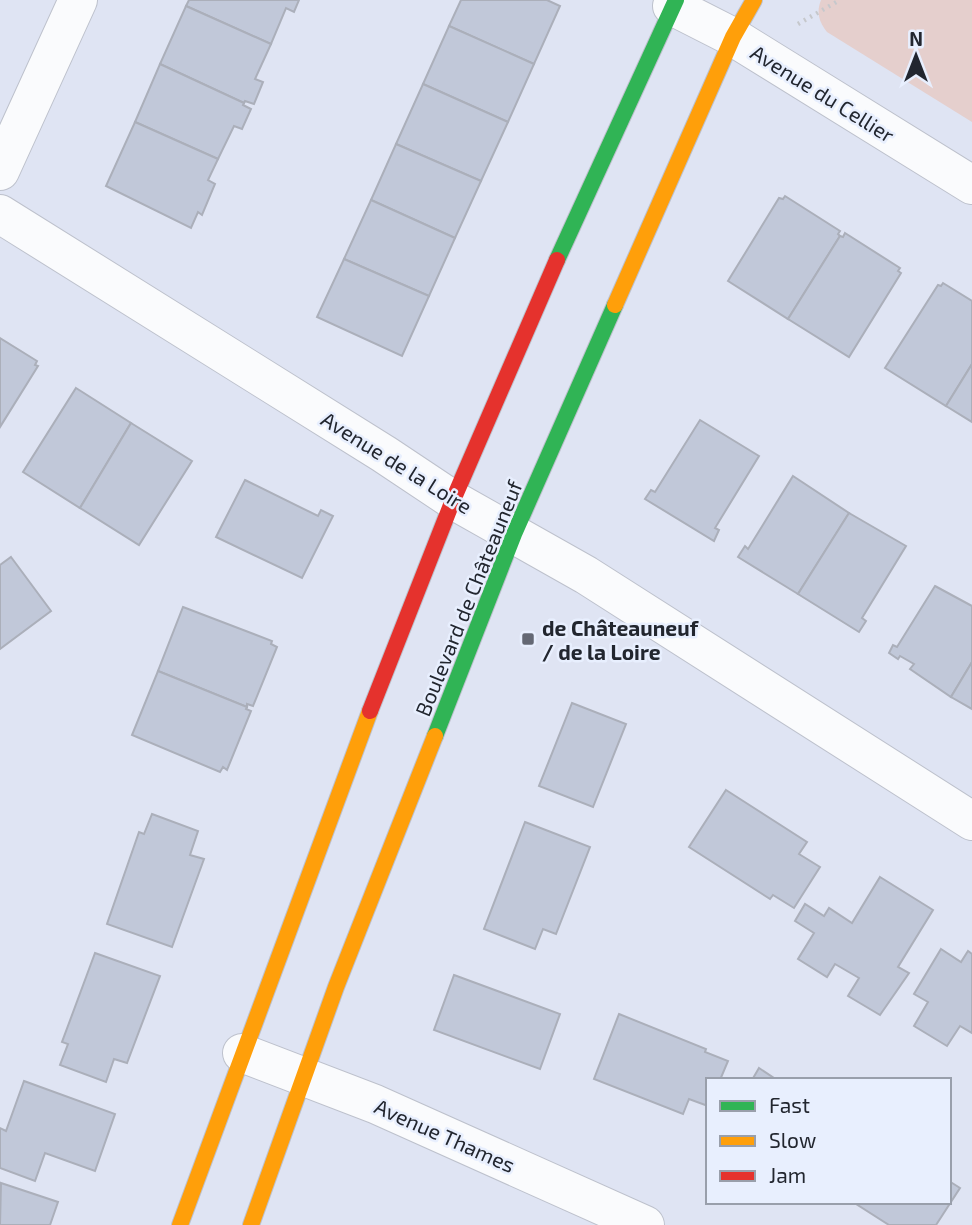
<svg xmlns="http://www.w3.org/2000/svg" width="972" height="1225" viewBox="0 0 972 1225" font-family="'Exo 2',sans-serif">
<rect width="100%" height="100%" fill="#dfe4f3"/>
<path fill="#e5cfcd" d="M821 0H972V122L827 32C819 22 816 12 821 0Z"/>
<g fill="#c1c8d9" stroke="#abafba" stroke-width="2">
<polygon points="189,0 299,0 294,12 286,8 271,44 186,6"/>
<polygon points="461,0 547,0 560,6 534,64 449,26"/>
<polygon points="186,6 271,44 255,79 263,82 254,104 245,101 244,103 160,64"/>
<polygon points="449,26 534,64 508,122 423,84"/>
<polygon points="160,64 244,103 243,105 251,109 242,129 234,126 218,159 135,122"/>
<polygon points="423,84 508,122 481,181 396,144"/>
<polygon points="135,122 218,159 208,180 215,184 202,215 198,212 191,228 106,186"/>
<polygon points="396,144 481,181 455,238 371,200"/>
<polygon points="785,196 840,231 838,234 840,236 788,319 728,281 779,198 783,199"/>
<polygon points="371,200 455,238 429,296 344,259"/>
<polygon points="845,233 900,268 898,271 901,273 849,357 788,319 840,236 843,237"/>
<polygon points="344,259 429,296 402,356 317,317"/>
<polygon points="943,283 972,301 972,364 946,406 885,368 938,285 941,286"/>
<polygon points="0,338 37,361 35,365 38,366 0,427"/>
<polygon points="972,364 972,422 946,406"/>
<polygon points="76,388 131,423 80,508 23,472"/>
<polygon points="700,420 759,456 715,528 719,530 714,541 645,499 651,490 655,492"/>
<polygon points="131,423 192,461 139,545 80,508"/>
<polygon points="793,476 849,513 798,594 738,557 745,546 748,549"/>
<polygon points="245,480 318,516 321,510 333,516 302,578 216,537"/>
<polygon points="849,513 906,546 862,618 866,621 859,632 798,594"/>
<polygon points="11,557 51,611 0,649 0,565"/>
<polygon points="935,586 972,606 972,662 951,697 910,669 914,664 900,656 898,659 889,653 893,645 897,647"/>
<polygon points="183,607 272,641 271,644 277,647 253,706 247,704 247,707 158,671"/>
<polygon points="972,662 972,709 951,697"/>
<polygon points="158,671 247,707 246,709 251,711 227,770 223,767 220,772 132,735"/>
<polygon points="572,703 626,724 593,807 539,786"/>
<polygon points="726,790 807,842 799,854 820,867 794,908 773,895 770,899 689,847"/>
<polygon points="152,814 198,831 190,855 204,859 172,947 107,924 139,832 144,834"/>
<polygon points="525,822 590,847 556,934 543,929 535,949 484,929"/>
<polygon points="880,877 933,910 898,967 909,973 880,1015 848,996 859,978 835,964 827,977 798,959 814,933 795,921 805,904 824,916 829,908 852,923"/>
<polygon points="941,949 961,962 968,951 972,954 972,1033 960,1026 947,1046 914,1026 928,1002 914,994"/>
<polygon points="95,953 160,976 127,1063 114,1059 106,1082 60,1065 68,1044 62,1042"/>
<polygon points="454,975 560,1014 540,1069 434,1030"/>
<polygon points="619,1014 706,1049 705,1052 728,1061 720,1080 708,1080 708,1106 689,1099 683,1114 594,1079"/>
<polygon points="759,1068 777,1080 752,1080"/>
<polygon points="24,1081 115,1114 95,1171 45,1153 35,1181 0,1168 0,1128 6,1131"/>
<polygon points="949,1181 960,1188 936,1225 889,1225 853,1202 949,1202"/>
<polygon points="1,1183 58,1202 50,1225 0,1225"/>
</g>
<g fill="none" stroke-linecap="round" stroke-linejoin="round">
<defs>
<g id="street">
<polyline points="672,6 733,37 972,185"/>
<polyline points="0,171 78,0"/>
<polyline points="0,214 384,454 453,500 586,575 972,821"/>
<polyline points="242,1053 375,1104 645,1225"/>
</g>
<g id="fast">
<polyline points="557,260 676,0"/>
<polyline points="435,736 514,534 615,305"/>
</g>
<g id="slow">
<polyline points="615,305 733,37 754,0"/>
<polyline points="180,1225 370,711"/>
<polyline points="251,1225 336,987 435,736"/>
</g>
<polyline id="jam" points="370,711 453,500 557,260"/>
</defs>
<use href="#street" stroke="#bdc1cc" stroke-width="40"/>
<use href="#fast" stroke="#bdc1cc" stroke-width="18"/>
<use href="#slow" stroke="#bdc1cc" stroke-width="18"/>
<use href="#jam" stroke="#bdc1cc" stroke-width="18"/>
<polyline stroke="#c6c8cc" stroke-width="4.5" stroke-dasharray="2 5" stroke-linecap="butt" points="798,24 840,0"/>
<use href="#street" stroke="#fafbfd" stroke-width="38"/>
<use href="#fast" stroke="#30b455" stroke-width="16"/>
<use href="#slow" stroke="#ff9f0a" stroke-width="16"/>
<use href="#jam" stroke="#e5322d" stroke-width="16"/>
</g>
<rect fill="#646874" stroke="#e8effe" stroke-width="2.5" x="521" y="632" width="14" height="14" rx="3.5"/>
<g text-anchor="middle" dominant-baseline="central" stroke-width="5" stroke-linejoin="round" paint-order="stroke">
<g font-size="21" fill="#22262f" stroke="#e8effe">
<text transform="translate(823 93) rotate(32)">Avenue du Cellier</text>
<text transform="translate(397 462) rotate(32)">Avenue de la Loire</text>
<text transform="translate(468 598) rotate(-68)">Boulevard de Châteauneuf</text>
<text transform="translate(445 1135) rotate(24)">Avenue Thames</text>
</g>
<g font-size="21" font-weight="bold" fill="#22262f" stroke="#e8effe" text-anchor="start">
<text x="542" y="627">de Châteauneuf<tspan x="542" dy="24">/ de la Loire</tspan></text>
</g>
</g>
<rect x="706" y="1078" width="245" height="126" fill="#e8effe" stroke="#999fab" stroke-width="2"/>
<rect x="720" y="1101" width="35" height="10" fill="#30b455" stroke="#999fab" stroke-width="2"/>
<text x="769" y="1113" font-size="21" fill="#22262f">Fast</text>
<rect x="720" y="1136" width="35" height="10" fill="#ff9f0a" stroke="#999fab" stroke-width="2"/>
<text x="769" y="1148" font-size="21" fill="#22262f">Slow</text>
<rect x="720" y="1171" width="35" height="10" fill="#e5322d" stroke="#999fab" stroke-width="2"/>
<text x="769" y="1183" font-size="21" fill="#22262f">Jam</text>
<g transform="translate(916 56)" stroke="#e8effe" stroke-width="5" paint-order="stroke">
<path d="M0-5L12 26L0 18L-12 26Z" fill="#22262f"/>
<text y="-10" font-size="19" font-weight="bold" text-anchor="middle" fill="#22262f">N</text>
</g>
</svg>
